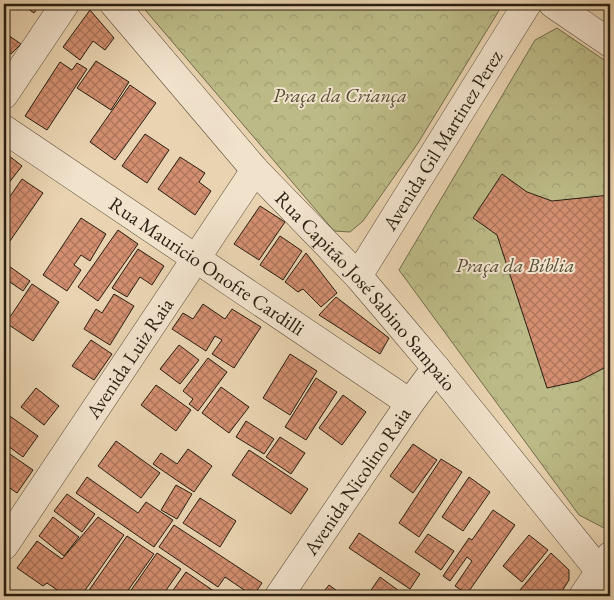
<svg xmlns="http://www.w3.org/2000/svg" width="614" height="600" viewBox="0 0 614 600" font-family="'EB Garamond',serif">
<defs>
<pattern id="park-crowns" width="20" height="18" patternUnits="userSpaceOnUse" patternTransform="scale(1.25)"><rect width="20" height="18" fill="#bcbb87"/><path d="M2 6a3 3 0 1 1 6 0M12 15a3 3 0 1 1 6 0" fill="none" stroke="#a2a074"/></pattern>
<pattern id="building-cross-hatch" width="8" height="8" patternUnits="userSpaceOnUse" patternTransform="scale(1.25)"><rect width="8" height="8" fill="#d38f70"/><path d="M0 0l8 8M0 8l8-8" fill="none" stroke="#ab745b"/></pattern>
</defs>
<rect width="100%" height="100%" fill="#e9d3b0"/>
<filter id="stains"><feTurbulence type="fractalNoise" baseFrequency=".004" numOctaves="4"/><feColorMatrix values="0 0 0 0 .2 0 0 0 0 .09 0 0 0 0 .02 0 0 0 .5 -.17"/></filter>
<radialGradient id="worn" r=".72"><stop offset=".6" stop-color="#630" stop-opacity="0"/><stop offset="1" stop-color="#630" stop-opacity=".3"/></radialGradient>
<g fill="url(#park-crowns)" stroke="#726c4c">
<polygon points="140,4 503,4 418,143 363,221 350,232 334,231"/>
<polygon points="557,28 610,64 610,531 579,515 399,270 535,40"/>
</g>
<g fill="url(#building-cross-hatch)" stroke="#291e11">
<polygon points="21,4 40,4 34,13"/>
<polygon points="90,10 114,38 105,50 93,41 80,60 63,47"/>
<polygon points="4,21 9,25 5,33 21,44 11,54 4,49"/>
<polygon points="4,56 9,60 4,66"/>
<polygon points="96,61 129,82 111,110 77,88"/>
<polygon points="60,62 72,70 77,63 87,69 47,130 25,116"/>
<polygon points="130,85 156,103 115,160 90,142"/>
<polygon points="145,134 169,150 147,183 122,166"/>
<polygon points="4,152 22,166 4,189"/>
<polygon points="180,157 205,173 199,182 211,191 195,215 158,189"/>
<polygon points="502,174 527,192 552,201 610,195 610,365 579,381 547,388 497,235 473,218"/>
<polygon points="22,179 43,193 10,241 4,237 4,205"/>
<polygon points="260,206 285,222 259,260 234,244"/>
<polygon points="81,218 106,234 90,261 81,255 74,265 81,270 67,291 43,275"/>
<polygon points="118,230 138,244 98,301 78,287"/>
<polygon points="280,236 302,251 283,280 260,265"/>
<polygon points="138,249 164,266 152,285 140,277 127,297 112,288"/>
<polygon points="306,253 337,293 321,307 303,289 298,292 285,282"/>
<polygon points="6,264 30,281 23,291 4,278 4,267"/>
<polygon points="32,284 59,302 33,341 6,323"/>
<polygon points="114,294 134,306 110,345 84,329 96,309 102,313"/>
<polygon points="336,297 389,338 380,354 319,315"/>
<polygon points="203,304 225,319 232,309 261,327 234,368 212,354 222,340 215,336 206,351 172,329 183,313 193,319"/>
<polygon points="91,340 112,354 94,380 72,366"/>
<polygon points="179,345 199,360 180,384 160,369"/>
<polygon points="290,354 317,371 290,415 263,398"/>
<polygon points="208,358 227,372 198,411 189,404 193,399 183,391"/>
<polygon points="316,378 337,392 306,440 285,427"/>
<polygon points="156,385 191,410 176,431 141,405"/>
<polygon points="221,387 249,407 229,433 202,413"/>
<polygon points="36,388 59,406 44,425 21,407"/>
<polygon points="343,395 366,412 342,445 319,428"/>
<polygon points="4,412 38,436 23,457 4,443"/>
<polygon points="246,421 274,439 264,454 236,437"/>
<polygon points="280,437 305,453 291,474 266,457"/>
<polygon points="116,441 160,473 141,498 98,466"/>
<polygon points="413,444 437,460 413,493 390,476"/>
<polygon points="188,449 212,466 194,492 153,464 161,453 177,464"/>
<polygon points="4,450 33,470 17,493 4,484"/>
<polygon points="249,450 308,489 291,514 232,475"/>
<polygon points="441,459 462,472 419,537 399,523"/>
<polygon points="87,477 138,513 146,502 173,520 154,547 76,493"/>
<polygon points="469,477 490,492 463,531 442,517"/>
<polygon points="176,485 192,494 177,519 161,510"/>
<polygon points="67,494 95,514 82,532 54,511"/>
<polygon points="200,498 236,521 220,547 183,523"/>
<polygon points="493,510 515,525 467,594 455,586 472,561 467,557 450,581 443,576 469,538 472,540"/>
<polygon points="53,517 79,537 64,556 39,536"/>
<polygon points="98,517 124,535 81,596 66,596 47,583 43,586 17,568 37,541 62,559"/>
<polygon points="174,525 262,583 253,596 225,577 218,587 159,547"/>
<polygon points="359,533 420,574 410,589 349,548"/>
<polygon points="428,534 454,551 441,570 415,552"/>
<polygon points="529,535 548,550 522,582 503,566"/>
<polygon points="127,536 154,554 124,596 85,596"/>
<polygon points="157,553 181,569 162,596 127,596"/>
<polygon points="551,553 569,570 569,580 559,596 515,596"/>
<polygon points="186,572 221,596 169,596"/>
<polygon points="380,577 406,596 367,596"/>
<polygon points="329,585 344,596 320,596"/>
</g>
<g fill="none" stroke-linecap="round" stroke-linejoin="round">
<defs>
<g id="minor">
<path id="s1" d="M114 4 255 170 358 276 398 323 436 368 610 584"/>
<polyline points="553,4 610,43"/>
<polyline points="4,95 65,4"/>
<path id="s2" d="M4 129 410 403"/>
<path id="s3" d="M358 276 527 4"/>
<path id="s4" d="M4 546 255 170"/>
<path id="s5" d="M279 596 410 403 436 368"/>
<polyline points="583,596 610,556"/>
</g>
</defs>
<use href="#minor" stroke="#594b39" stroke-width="29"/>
<use href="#minor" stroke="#f1e2cc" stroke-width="28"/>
</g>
<g text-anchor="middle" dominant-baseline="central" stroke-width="4" stroke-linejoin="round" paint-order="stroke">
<g font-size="20" font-style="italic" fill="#554d34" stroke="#f1e2cc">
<text x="340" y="95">Praça da Criança</text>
<text x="515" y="265">Praça da Bíblia</text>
</g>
<g font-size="20" fill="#291e11" stroke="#f1e2cc">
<text stroke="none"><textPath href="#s3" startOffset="160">Avenida Gil Martinez Perez</textPath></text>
<text stroke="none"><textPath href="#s2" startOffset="245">Rua Mauricio Onofre Cardilli</textPath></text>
<text stroke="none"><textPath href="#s1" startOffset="382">Rua Capitão José Sabino Sampaio</textPath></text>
<text stroke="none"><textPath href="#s4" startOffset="226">Avenida Luiz Raia</textPath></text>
<text stroke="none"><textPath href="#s5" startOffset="139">Avenida Nicolino Raia</textPath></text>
</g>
</g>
<rect width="614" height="600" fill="none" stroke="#e9d3b0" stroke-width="20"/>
<rect x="5" y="5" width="604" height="590" fill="none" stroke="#291e11" stroke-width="2.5"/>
<rect x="10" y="10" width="594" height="580" fill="none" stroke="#291e11"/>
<rect width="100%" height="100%" filter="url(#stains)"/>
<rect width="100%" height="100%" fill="url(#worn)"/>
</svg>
